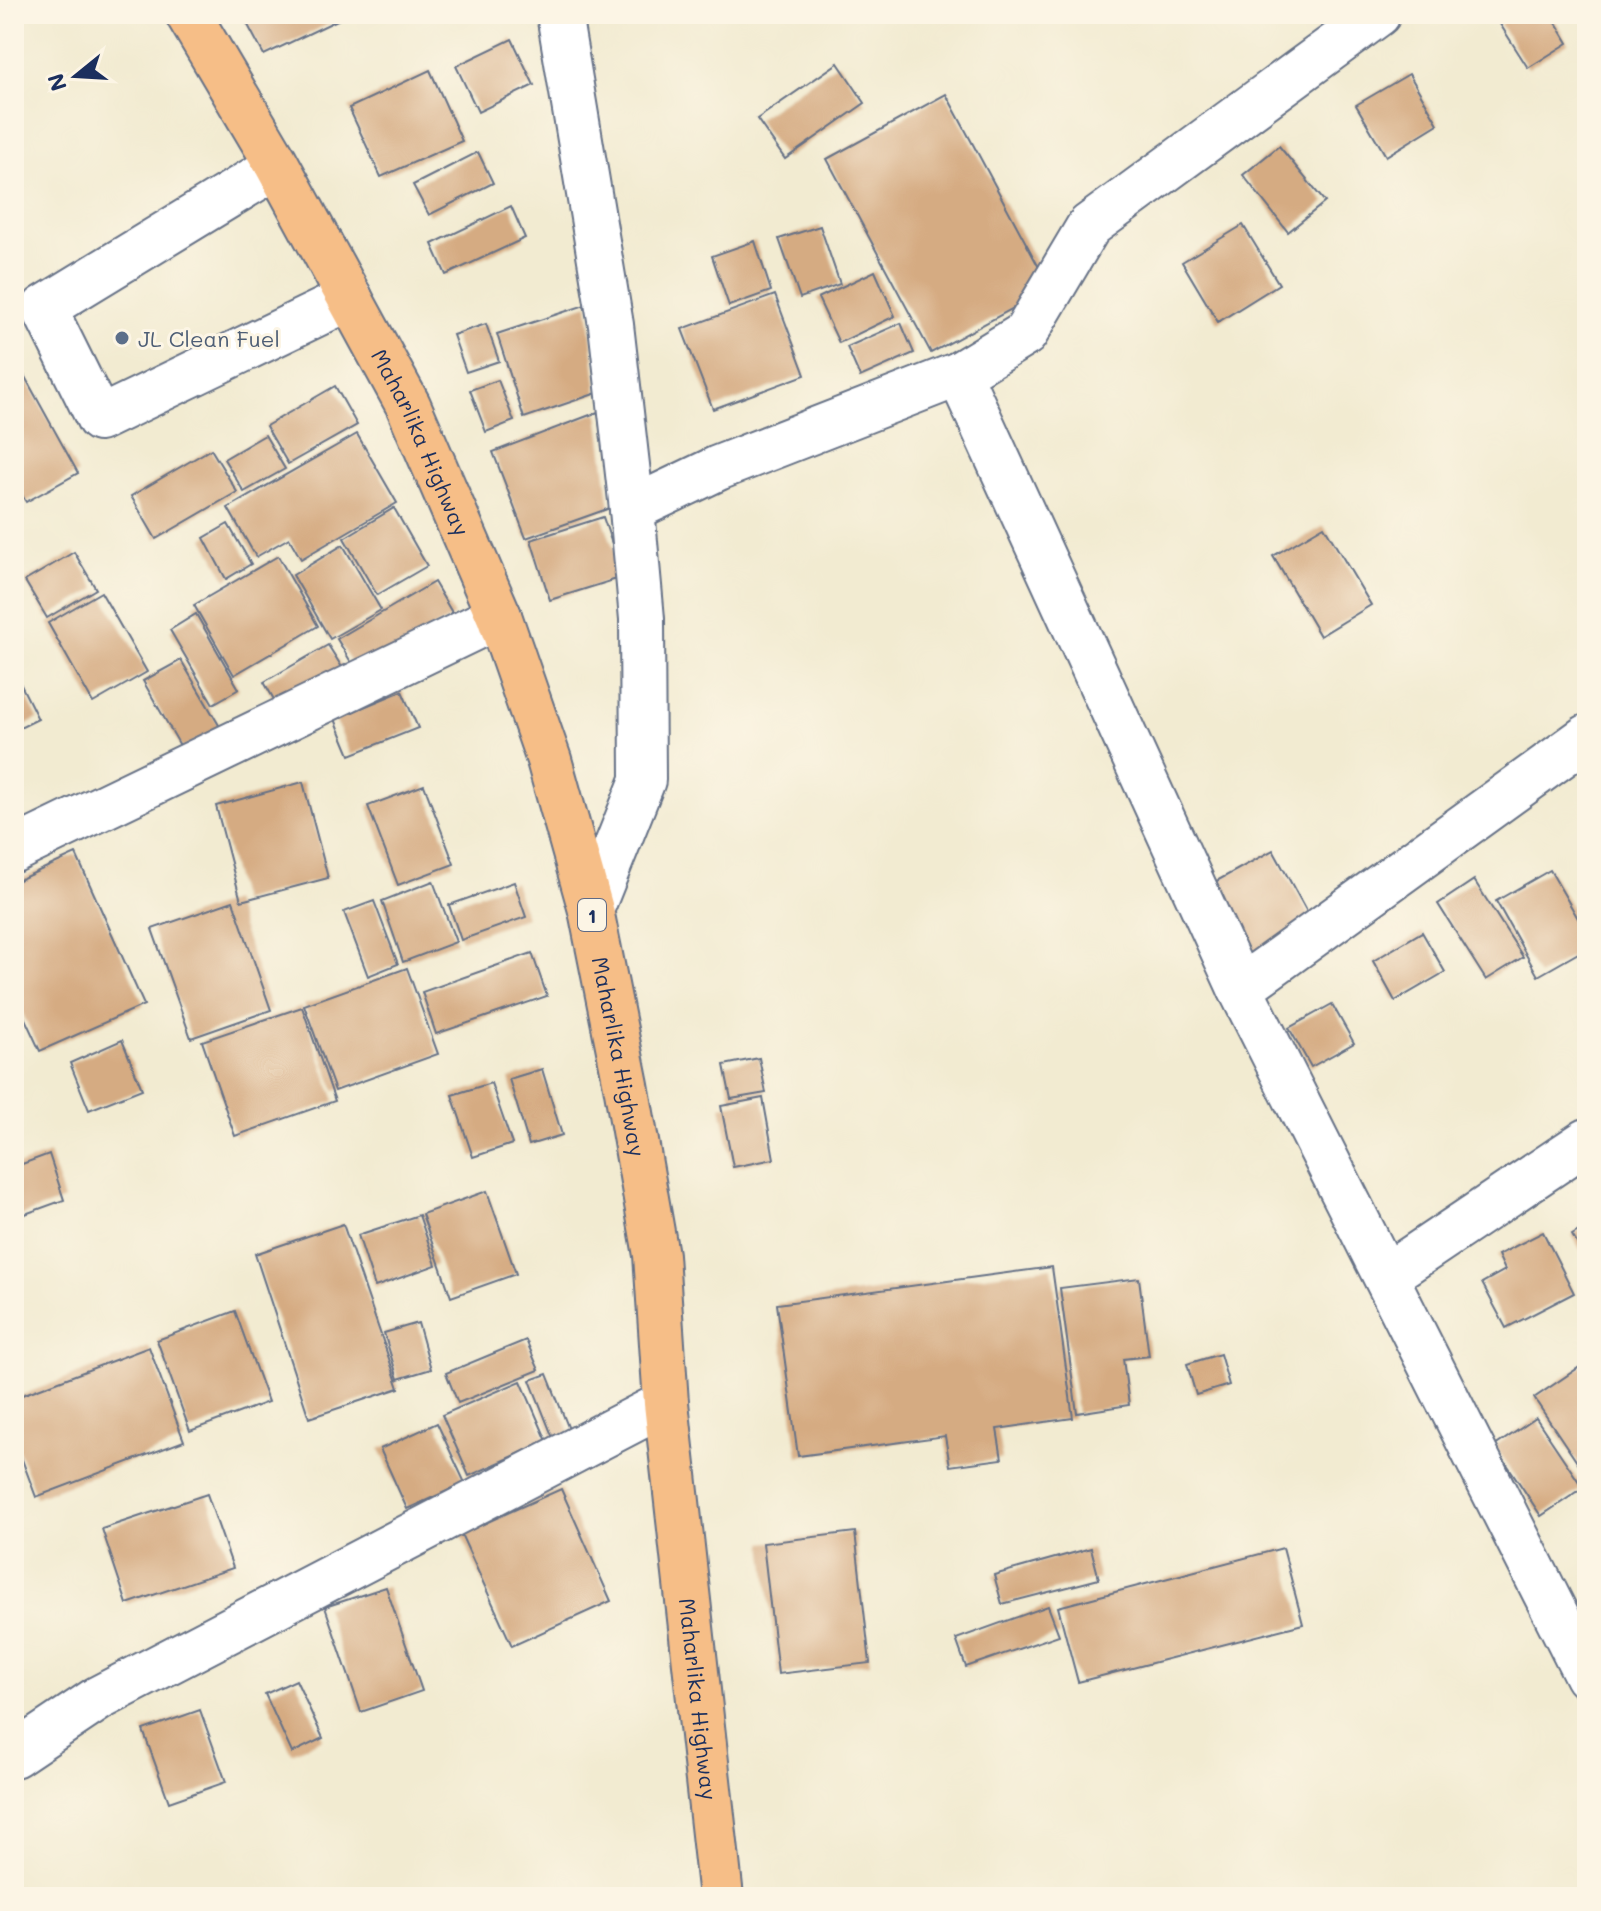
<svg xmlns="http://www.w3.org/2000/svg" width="1601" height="1911" viewBox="0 0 1601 1911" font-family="Mali,sans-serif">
<rect width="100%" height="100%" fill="#fcf5e5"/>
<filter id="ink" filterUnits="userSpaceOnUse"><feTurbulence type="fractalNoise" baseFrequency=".0125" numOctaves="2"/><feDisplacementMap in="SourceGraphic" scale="16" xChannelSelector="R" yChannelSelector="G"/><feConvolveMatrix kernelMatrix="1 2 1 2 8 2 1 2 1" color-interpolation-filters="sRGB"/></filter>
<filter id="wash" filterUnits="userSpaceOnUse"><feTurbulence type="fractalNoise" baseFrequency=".006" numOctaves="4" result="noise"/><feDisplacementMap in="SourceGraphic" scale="32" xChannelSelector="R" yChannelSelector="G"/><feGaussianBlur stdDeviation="1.8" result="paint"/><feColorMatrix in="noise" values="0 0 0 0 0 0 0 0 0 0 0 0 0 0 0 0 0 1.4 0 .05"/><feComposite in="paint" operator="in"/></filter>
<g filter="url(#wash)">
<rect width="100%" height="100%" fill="#f2ebd1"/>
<g id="blocks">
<g fill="#d5ab82">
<polygon points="242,14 350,14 264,55"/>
<polygon points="1515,14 1551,14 1568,43 1528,68 1500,24"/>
<polygon points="512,39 534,85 478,112 456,66"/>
<polygon points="838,63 865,103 785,159 757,119"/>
<polygon points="430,70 462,141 381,177 349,108"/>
<polygon points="1409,74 1438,124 1386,156 1356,105"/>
<polygon points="946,94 1050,288 931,353 827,159"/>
<polygon points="1279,146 1325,202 1288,232 1243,175"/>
<polygon points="478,152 493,183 429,215 413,185"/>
<polygon points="511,206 525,238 446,275 432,244"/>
<polygon points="1243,225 1279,284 1218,322 1182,262"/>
<polygon points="820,226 840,284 800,298 779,239"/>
<polygon points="755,241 771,291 729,306 712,256"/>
<polygon points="875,271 895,316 839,343 818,298"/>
<polygon points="775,295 805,375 713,409 682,329"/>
<polygon points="588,304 597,393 524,418 497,334"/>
<polygon points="901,323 914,353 860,377 847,347"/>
<polygon points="486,324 499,361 466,372 453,335"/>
<polygon points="14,357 78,473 26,502 14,481"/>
<polygon points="498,380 514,421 486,432 470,390"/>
<polygon points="335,386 357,425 288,464 266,426"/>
<polygon points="598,412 610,508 526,538 493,452"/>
<polygon points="357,434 397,503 301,559 289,538 256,557 228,508"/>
<polygon points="265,435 285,469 244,492 224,459"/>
<polygon points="211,449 237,492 156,539 131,496"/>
<polygon points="394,508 427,566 377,595 344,538"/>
<polygon points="603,517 623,577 550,600 531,540"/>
<polygon points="228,524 251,564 226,579 204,538"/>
<polygon points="1324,526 1371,605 1320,636 1273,556"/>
<polygon points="343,545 381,610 330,639 293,575"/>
<polygon points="74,552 96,589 47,618 25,581"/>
<polygon points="278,556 318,626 234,675 194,605"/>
<polygon points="434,582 454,616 357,672 337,639"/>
<polygon points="101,592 147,672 93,703 48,623"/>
<polygon points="196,614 239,689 213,704 170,630"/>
<polygon points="328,645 345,672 280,710 264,682"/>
<polygon points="181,660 220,727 182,749 143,681"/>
<polygon points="14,671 38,719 14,731"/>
<polygon points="402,691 418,728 350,755 335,719"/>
<polygon points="303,782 328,878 241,901 216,806"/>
<polygon points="424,785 454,864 398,885 368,806"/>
<polygon points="1273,850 1312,921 1241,960 1202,889"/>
<polygon points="76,854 144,1005 40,1051 14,995 14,882"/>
<polygon points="1550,870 1587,934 1587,948 1538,976 1496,901"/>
<polygon points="1474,880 1523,957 1486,980 1438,904"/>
<polygon points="433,881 456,942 403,962 382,901"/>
<polygon points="514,882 526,917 461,940 449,905"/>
<polygon points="233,901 271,1010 191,1038 152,929"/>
<polygon points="374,901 398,964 368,976 344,912"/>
<polygon points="1422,932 1445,972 1395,1001 1373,961"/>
<polygon points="532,953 547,996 436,1034 422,992"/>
<polygon points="407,968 438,1054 335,1091 304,1005"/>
<polygon points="1332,1004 1354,1043 1311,1067 1289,1028"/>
<polygon points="302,1007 335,1101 235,1136 202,1041"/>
<polygon points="122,1040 142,1089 89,1110 70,1063"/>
<polygon points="759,1058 766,1093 731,1099 724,1065"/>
<polygon points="542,1069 562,1135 529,1145 509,1079"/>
<polygon points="491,1083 512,1144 473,1157 452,1095"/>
<polygon points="763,1098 774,1159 733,1167 721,1106"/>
<polygon points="49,1154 64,1200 14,1218 14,1167"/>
<polygon points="487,1191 516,1274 451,1297 422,1214"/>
<polygon points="419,1215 436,1265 375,1287 358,1235"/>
<polygon points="343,1224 399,1388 309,1418 255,1254"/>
<polygon points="1587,1226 1587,1260 1572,1235"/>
<polygon points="1543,1232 1574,1293 1506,1328 1482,1283 1505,1270 1498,1255"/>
<polygon points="1052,1267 1073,1418 997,1429 1002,1459 950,1466 945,1436 798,1456 777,1304"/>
<polygon points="1139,1278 1149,1356 1123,1359 1129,1405 1077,1413 1060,1288"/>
<polygon points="235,1311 268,1402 190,1431 157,1340"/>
<polygon points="418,1323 431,1369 398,1379 384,1333"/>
<polygon points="526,1340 539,1370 458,1403 446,1373"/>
<polygon points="149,1347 184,1441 36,1497 14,1438 14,1398"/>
<polygon points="1220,1354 1229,1385 1196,1395 1187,1364"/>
<polygon points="1587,1362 1587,1477 1534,1398"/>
<polygon points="547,1374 570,1432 553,1438 530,1380"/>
<polygon points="521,1381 547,1441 469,1476 442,1415"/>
<polygon points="1536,1418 1583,1488 1541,1516 1495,1446"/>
<polygon points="437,1423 465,1483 407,1509 380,1449"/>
<polygon points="561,1489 611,1601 512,1646 461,1534"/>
<polygon points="207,1494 233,1568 127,1604 102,1529"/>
<polygon points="855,1532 870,1663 778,1674 763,1543"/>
<polygon points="1091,1548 1099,1579 1002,1604 994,1575"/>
<polygon points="1283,1548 1303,1624 1078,1682 1058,1607"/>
<polygon points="386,1587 422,1691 361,1712 325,1607"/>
<polygon points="1048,1606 1059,1635 966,1667 956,1639"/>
<polygon points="296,1680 323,1738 292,1753 265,1694"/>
<polygon points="200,1710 226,1782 169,1802 143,1730"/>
</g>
</g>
</g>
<g filter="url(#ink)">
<use href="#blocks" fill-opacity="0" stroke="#667186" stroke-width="2"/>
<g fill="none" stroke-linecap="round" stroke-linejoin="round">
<defs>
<g id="minor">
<polyline points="559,14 611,325 632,509 642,619 643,780 591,910"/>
<polyline points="277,166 44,308 99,419 350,298"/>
<polyline points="959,374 1240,988 1587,1676"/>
<polyline points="632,509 718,468 959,374 1025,334 1089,226 1378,14"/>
<polyline points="14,850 499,616"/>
<polyline points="1240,988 1587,737"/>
<polyline points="1386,1276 1587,1141"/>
<polyline points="14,1755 99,1698 666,1403"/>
</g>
<g id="major">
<path id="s1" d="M188 14 275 161 408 405 499 616 549 760 591 910 626 1085 656 1255 666 1403 721 1897"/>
</g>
</defs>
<use href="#minor" stroke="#667186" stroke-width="48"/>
<use href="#major" stroke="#667186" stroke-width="48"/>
<use href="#minor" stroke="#fff" stroke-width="44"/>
<use href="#major" stroke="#f6be87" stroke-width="44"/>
</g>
</g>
<circle fill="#5c6f8a" stroke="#fcf5e5" stroke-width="3" cx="122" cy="338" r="8"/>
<g text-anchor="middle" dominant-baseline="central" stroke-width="6" stroke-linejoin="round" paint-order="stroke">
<rect fill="#fcf5e5" stroke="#5e6a86" stroke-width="2" x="578" y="899" width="28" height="32" rx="6"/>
<g font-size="20" font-weight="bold" fill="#1b2f5e">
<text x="592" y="915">1</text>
</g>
<g font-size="22" fill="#4e5e75" stroke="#fcf5e5" text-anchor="start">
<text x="138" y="338">JL Clean Fuel</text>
</g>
<g font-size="22" fill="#1b2f5e" stroke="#fcf5e5">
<text stroke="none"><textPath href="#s1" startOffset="488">Maharlika Highway</textPath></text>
<text stroke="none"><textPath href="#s1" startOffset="1136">Maharlika Highway</textPath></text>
<text stroke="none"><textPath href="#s1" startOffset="1784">Maharlika Highway</textPath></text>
</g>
</g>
<rect width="1601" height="1911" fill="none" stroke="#fcf5e5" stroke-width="48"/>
<g transform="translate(76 76) rotate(252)" stroke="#fcf5e5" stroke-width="6" paint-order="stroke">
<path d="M0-6L14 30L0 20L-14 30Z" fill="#1b2f5e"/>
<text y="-12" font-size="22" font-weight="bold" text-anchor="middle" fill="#1b2f5e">N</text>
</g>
</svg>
